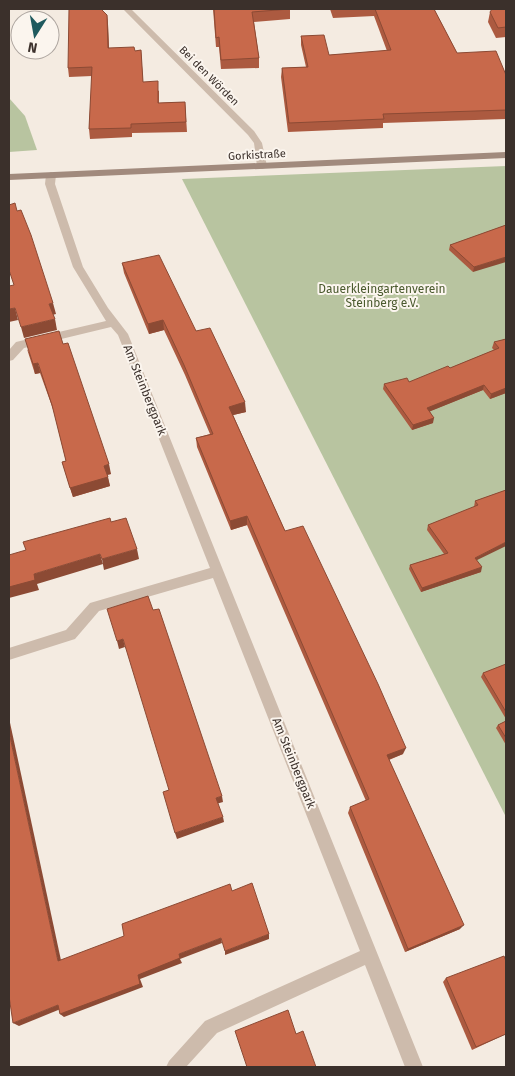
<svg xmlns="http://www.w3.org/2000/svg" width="515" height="1076" viewBox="0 0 515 1076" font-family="'Fira Sans',sans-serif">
<rect width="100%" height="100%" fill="#f4ebe1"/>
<g fill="#b8c4a0">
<polygon points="9,98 25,116 37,150 9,152"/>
<polygon points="506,166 506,817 182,179"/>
</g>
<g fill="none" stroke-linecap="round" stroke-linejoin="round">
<g fill="#cdbbac" fill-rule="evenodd">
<polygon points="123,9 131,9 254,131 262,143 267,166 265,168 262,169 257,166 254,143 248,135"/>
<polygon points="51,172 56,175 55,184 83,267 108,308 128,334 423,1067 405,1067 365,965 217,1033 186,1067 166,1067 169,1061 205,1021 360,951 213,578 99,611 75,639 9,660 9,648 66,630 90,603 210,568 118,335 111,327 24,348 13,360 9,361 9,350 16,342 106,321 73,267 45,184 46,175"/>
</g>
<polygon fill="#a18a7d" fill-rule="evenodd" points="506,152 506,158 9,180 9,174"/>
</g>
<g fill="#ac5a40">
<polygon points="213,9 290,9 290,19 254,22 259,58 259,68 221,69 219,47 216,47"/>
<polygon points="330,9 434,9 457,53 506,75 506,119 383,123 383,128 288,132 281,77 282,68 306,67 301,45 301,36 329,55 387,51 374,16 333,18"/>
<polygon points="506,9 506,37 496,38 488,22 490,12"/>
<polygon points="107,15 108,24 109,48 135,51 141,50 143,82 159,91 159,103 185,102 187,132 132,133 132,137 90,139 89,129 92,76 69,77 68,68"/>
<polygon points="506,225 473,272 449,250 450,245"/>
<polygon points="122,263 196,331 246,412 233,415 285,531 403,754 389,760 460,929 405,952 348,813 350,807 366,801 247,525 231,530 197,447 196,438 210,434 185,375 164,330 149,334 124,273"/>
<polygon points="506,339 506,393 490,399 483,390 430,411 433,423 412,430 383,389 384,384 409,382 450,368 494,350 492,348 494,342"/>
<polygon points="27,349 111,474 107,475 110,486 73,497 62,462 66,461 54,412 40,373 35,374"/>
<polygon points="506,490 477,560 481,572 421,592 409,569 410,565 444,554 427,530 428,525 474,507 475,501"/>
<polygon points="506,665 506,719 481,677 483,673"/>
<polygon points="506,721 506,745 496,728 498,725"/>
<polygon points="446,978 506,1034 472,1050 443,982"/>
</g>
<g fill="#8c4a34">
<polygon points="107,15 108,24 109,57 108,48"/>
<polygon points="506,257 506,262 473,272 474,267"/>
<polygon points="53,303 56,314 52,315 49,304"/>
<polygon points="15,308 18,320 9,322 9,309"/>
<polygon points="55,319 57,330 24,338 21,327"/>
<polygon points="163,320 164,330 149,334 148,324"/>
<polygon points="38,363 40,373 35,374 33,364"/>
<polygon points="484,385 483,390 426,413 427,408"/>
<polygon points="506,388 506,393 490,399 491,394"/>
<polygon points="245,402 246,412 229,416 229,407"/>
<polygon points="434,418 433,423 412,430 413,425"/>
<polygon points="109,464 111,474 106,475 104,466"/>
<polygon points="108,477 110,486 73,497 70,488"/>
<polygon points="247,516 247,525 231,530 230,521"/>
<polygon points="506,542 506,546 473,562 475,558"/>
<polygon points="137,549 139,559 104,570 102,559"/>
<polygon points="100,554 103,564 37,584 39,590 9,598 9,587 34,574"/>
<polygon points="482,567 481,572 421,592 422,588"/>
<polygon points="123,639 125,647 119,649 117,641"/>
<polygon points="9,718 62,965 58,961 9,732"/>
<polygon points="406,748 403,754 385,761 387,755"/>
<polygon points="222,796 223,802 216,804 216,798"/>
<polygon points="223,817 224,822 177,839 175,833"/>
<polygon points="464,925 460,929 405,952 408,949"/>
<polygon points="269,934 269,939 225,955 225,951"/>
<polygon points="221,938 222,943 180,959 182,963 140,979 143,987 64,1017 60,1014 179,954"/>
<polygon points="58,1005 63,1008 19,1026 13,1023"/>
</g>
<g fill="#c8694b" stroke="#8c4a34">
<polygon points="69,9 101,9 107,15 108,48 134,47 135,51 141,50 143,82 158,81 158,103 185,102 186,122 131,124 131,128 89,129 92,67 68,68"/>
<polygon points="214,9 290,9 252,12 259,58 221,60 219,37 216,38"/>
<polygon points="375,9 434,9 457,53 496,51 506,75 506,110 383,114 384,119 289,123 282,68 308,67 301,36 324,35 329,55 391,50"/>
<polygon points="492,9 506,9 506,27 498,28 490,12"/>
<polygon points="15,203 17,211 21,210 31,235 53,303 49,304 55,319 21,327 15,308 9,309 9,286 14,285 9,270 9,205"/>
<polygon points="506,225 506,257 474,267 450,245"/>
<polygon points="159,255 196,331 210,328 245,402 229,407 285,531 303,526 378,684 406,748 387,755 464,925 408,949 350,807 369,799 247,516 230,521 196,438 213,434 184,365 163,320 148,324 122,263"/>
<polygon points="59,331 63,344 68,343 109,464 104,466 108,477 70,488 62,462 66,461 52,405 38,363 33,364 25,339"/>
<polygon points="506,339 506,388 491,394 484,385 427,408 434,418 413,425 384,384 407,378 409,382 448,366 450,368 499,348 494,342"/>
<polygon points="506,490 506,542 475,558 482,567 422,588 410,565 448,553 428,525 478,505 475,501"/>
<polygon points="110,518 111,522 126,518 137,549 102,559 100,554 34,574 35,580 9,587 9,555 26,550 23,542"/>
<polygon points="148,596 153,610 159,609 222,796 216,798 223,817 175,833 163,792 169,790 123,639 117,641 107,609"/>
<polygon points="506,664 506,712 483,673"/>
<polygon points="506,721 506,738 498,725"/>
<polygon points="9,732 58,961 124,936 122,924 230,884 232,891 252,883 269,934 225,951 221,938 179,954 180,958 138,975 140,984 60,1014 58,1005 13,1023 9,996"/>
<polygon points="504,956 506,961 506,1034 476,1047 446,978"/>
<polygon points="288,1010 296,1034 303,1031 316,1067 247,1067 235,1031"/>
</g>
<g text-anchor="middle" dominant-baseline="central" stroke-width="4" stroke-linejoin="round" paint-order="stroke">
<g font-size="11" fill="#3b302b" stroke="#fbf5ee">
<text transform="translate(209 76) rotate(45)">Bei den Wörden</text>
<text transform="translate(257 155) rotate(-3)">Gorkistraße</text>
</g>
<g font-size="12" fill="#4a5a2e" stroke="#fbf5ee">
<text x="382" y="289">Dauerkleingartenverein<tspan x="382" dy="14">Steinberg e.V.</tspan></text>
</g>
<g font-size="12" fill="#3b302b" stroke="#fbf5ee">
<text transform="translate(145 390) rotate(68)">Am Steinbergpark</text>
<text transform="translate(294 763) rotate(68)">Am Steinbergpark</text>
</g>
</g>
<rect width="515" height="1076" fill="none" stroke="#3b302b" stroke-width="20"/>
<g transform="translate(35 35) rotate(191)"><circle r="24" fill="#fbf5ee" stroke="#aea6a0"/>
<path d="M0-4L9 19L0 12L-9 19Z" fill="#1f5a5e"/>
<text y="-8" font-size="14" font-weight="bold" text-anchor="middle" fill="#3b302b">N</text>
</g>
</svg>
